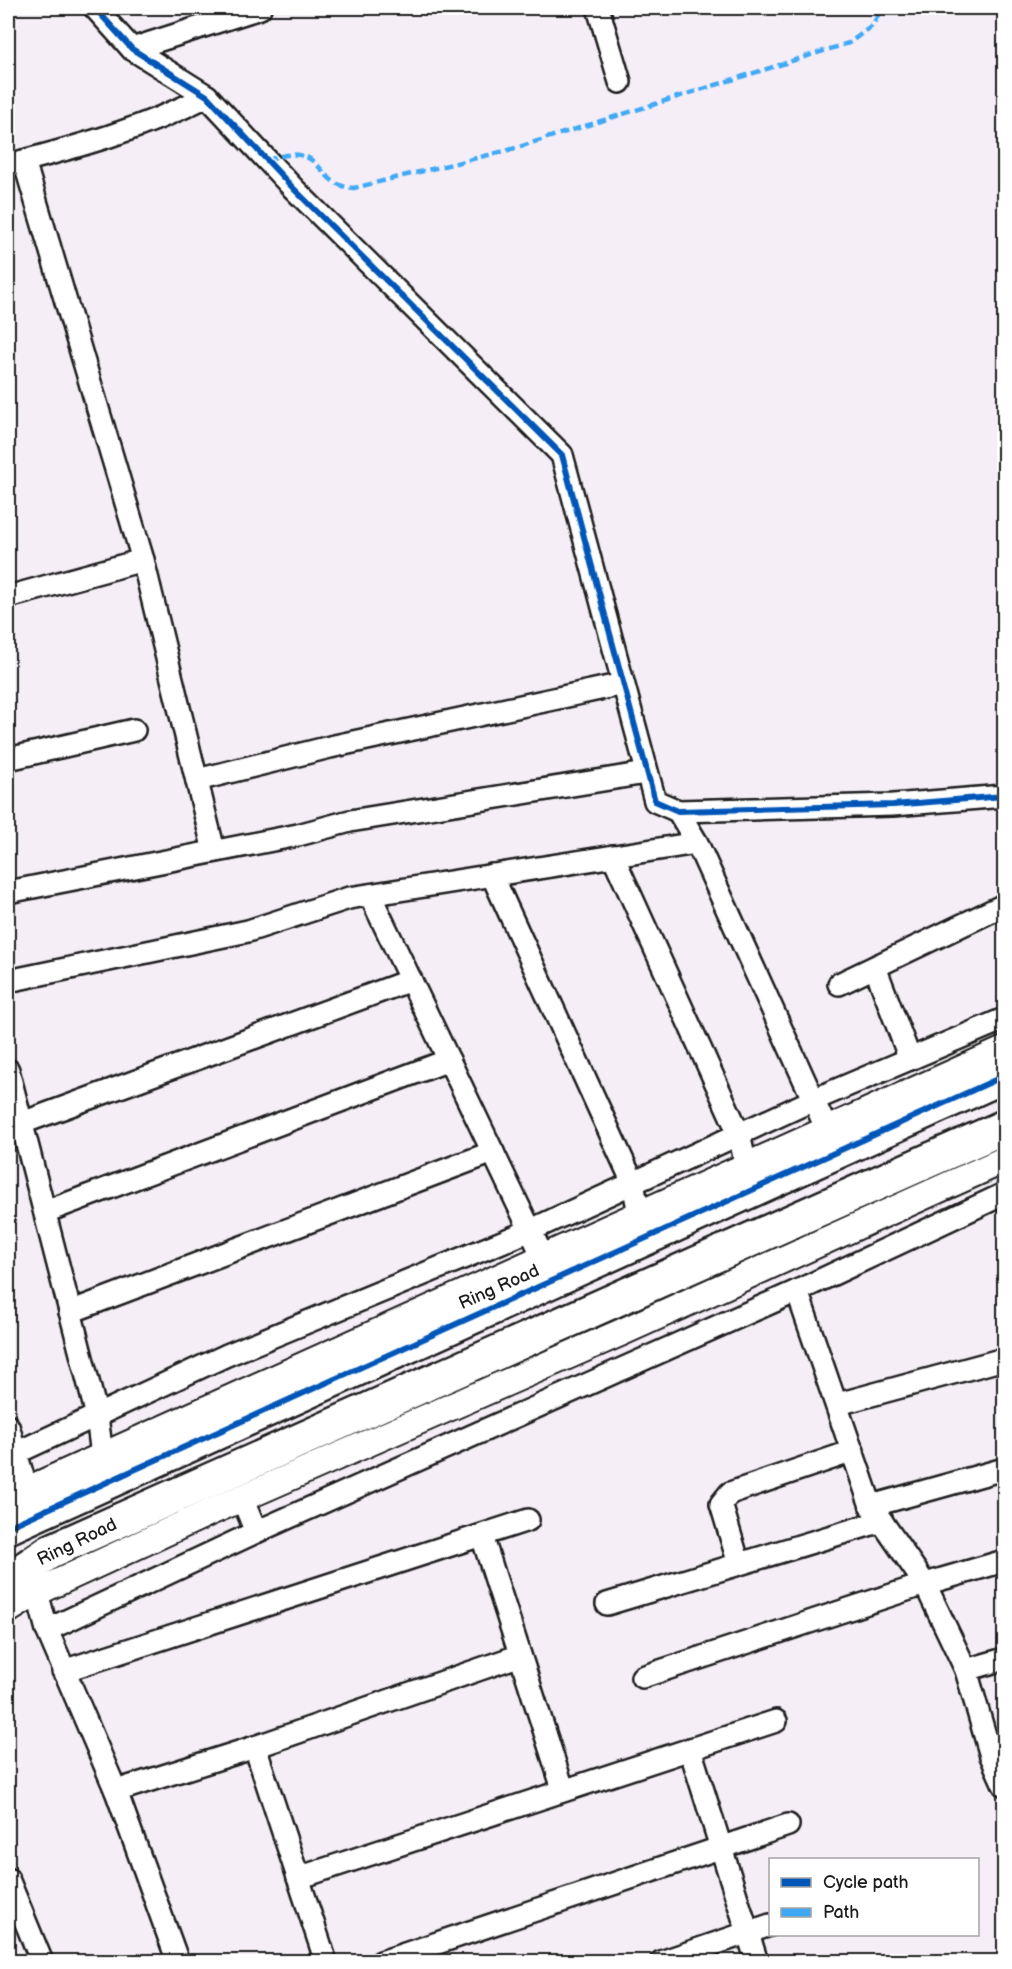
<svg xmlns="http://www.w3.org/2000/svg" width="1012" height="1969" viewBox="0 0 1012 1969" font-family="'Balsamiq Sans',sans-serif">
<rect width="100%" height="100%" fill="#f5eef7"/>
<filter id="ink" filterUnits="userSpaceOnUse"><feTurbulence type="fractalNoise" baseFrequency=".0167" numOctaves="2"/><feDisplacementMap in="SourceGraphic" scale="12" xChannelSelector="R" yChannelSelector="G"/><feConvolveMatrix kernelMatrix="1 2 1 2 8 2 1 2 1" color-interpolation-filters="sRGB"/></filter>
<g filter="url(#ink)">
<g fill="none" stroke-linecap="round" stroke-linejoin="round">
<defs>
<g id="minor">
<polyline points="95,8 132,49 207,96 294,189 562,455 655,801 678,811 893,805 1004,796"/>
<polyline points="598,8 620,82"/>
<polyline points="132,49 260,8"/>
<polyline points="24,161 143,560 214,851"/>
<path d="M8 165C77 147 143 129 207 96"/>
<polyline points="8,597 143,560"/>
<polyline points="8,759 134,730"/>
<polyline points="197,780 330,747 623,684"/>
<polyline points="678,811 697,843 827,1130"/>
<polyline points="613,856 739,1134 746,1166"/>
<polyline points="492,875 633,1183 639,1214"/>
<polyline points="8,892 298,835 350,821 646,773"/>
<polyline points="370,895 543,1257"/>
<polyline points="875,967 910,1059"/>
<polyline points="8,981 248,931 349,898 697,843"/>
<polyline points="839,984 1004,905"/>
<polyline points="8,1070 97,1416 102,1456"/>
<polyline points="22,1123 411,980"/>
<polyline points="45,1212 449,1060"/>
<polyline points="797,1291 871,1506 925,1584 1004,1561"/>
<polyline points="70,1312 493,1152"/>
<polyline points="838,1404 1004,1359"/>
<polyline points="8,1426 27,1490"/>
<polyline points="14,1454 227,1355 531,1230 813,1100 1004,1019"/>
<polyline points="242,1498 256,1532 797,1291 1004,1194"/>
<polyline points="871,1506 1004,1469"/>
<polyline points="482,1536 563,1789"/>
<polyline points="739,1564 721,1504 730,1493 853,1451"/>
<polyline points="37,1592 47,1630 116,1791 178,1962"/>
<polyline points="607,1604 882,1521"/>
<polyline points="47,1630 256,1532"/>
<polyline points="966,1670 1004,1659"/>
<polyline points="63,1671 528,1520"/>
<polyline points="642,1677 925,1584 966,1670 991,1756 1004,1785"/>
<polyline points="255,1747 326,1962"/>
<polyline points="690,1749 757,1962"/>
<polyline points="116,1791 255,1747 518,1656"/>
<polyline points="298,1878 776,1721"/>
<polyline points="8,1879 42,1962"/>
<polyline points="381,1962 788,1825"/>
<polyline points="661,1962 770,1925"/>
</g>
<g id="tertiary">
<polyline points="8,1502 27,1490 1004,1050"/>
<polyline points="8,1610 37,1592 208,1513 620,1333 1004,1160"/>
</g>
<g id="trunk">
<polyline points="8,1527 1004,1076"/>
<polyline points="8,1580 51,1551 1004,1127"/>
</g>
</defs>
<use href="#minor" stroke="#1c1c1c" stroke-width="26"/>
<use href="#tertiary" stroke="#1c1c1c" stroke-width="30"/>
<use href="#trunk" stroke="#1c1c1c" stroke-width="38"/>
<use href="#minor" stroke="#fff" stroke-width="21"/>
<use href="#tertiary" stroke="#fff" stroke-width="26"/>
<use href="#trunk" stroke="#fff" stroke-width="33"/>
<path stroke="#3fa9f5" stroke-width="4.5" stroke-dasharray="9 4.5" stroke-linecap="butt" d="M267 160C328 139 312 186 354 188L509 150 849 43 872 26 882 8"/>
<defs>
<g id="cycleway">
<polyline points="95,8 132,49 207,96 294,189 562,455 655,801 678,811 893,805 1004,796"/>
<polyline points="8,1527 1004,1076"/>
</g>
</defs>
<use href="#cycleway" stroke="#fff" stroke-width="10"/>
<use href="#cycleway" stroke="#0057b8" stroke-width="6"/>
</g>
</g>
<g text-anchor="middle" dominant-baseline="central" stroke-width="5" stroke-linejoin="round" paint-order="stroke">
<g font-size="18" fill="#1c1c1c" stroke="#fff">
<text transform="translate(499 1287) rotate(-24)">Ring Road</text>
<text transform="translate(77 1542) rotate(-26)">Ring Road</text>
</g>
</g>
<rect width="1012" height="1969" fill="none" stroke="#fff" stroke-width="30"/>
<rect x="15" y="15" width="982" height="1939" fill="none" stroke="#1c1c1c" stroke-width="2" filter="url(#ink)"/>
<rect x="769" y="1858" width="210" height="78" fill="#ffffff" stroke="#a4a4a4" stroke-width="1.5"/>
<rect x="781" y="1878" width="30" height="9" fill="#0057b8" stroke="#a4a4a4" stroke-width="1.5"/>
<text x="823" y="1888" font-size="18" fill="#1c1c1c">Cycle path</text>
<rect x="781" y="1908" width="30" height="9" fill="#3fa9f5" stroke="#a4a4a4" stroke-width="1.5"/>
<text x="823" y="1918" font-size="18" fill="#1c1c1c">Path</text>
</svg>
